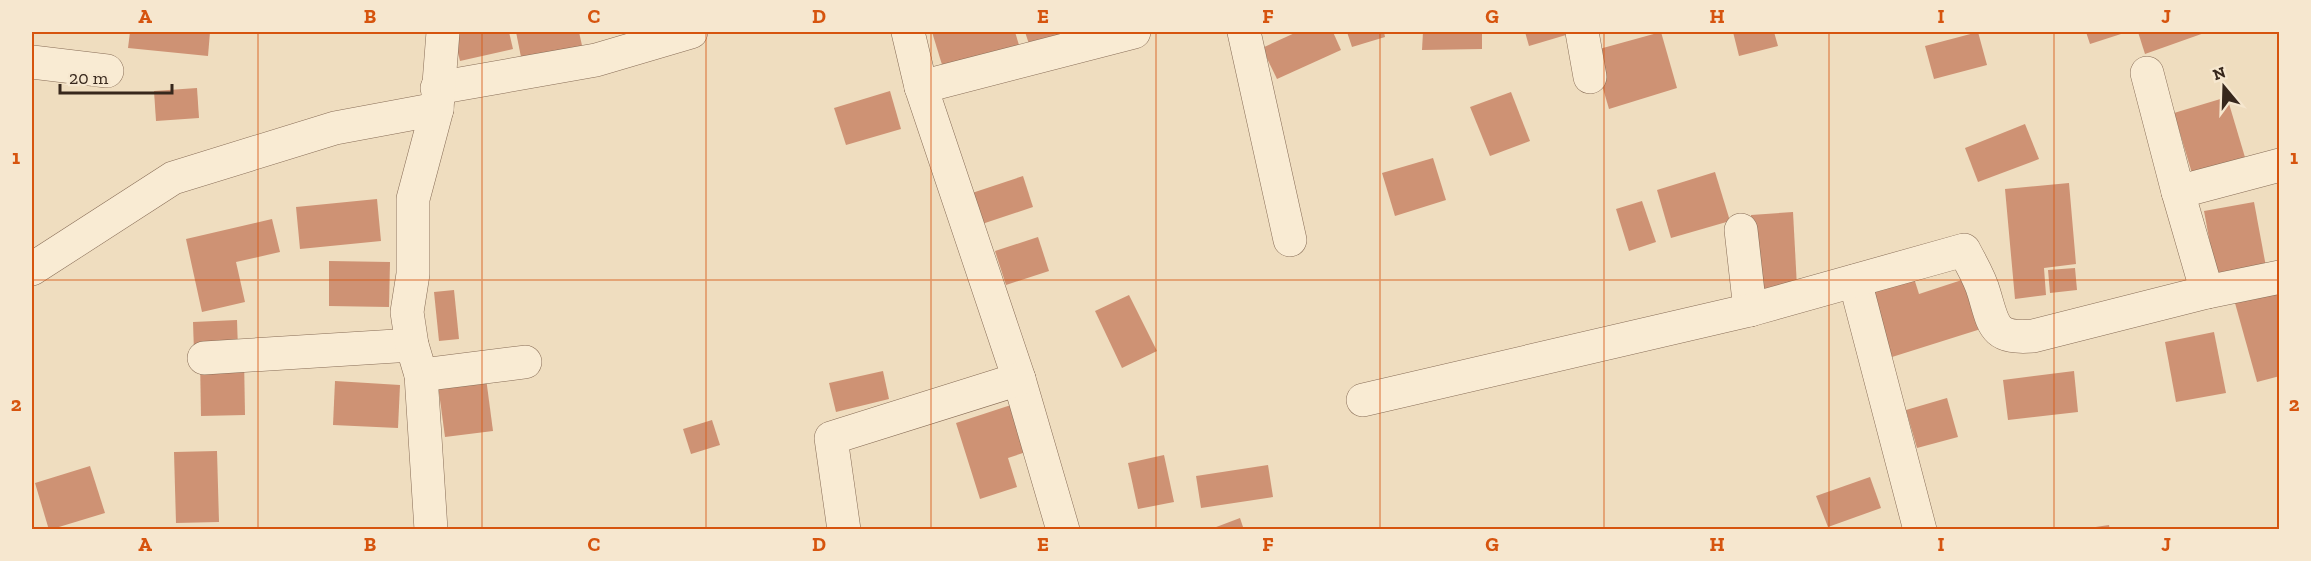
<svg xmlns="http://www.w3.org/2000/svg" width="2311" height="561" viewBox="0 0 2311 561" font-family="'Zilla Slab',serif">
<rect width="100%" height="100%" fill="#efddbf"/>
<g fill="#ce9274">
<polygon points="130,32 210,32 208,56 128,48"/>
<polygon points="453,32 509,32 513,49 460,61"/>
<polygon points="516,32 579,32 583,50 522,62"/>
<polygon points="932,32 1015,32 1019,45 943,68"/>
<polygon points="1025,32 1068,32 1029,44"/>
<polygon points="1297,32 1333,32 1341,50 1277,79 1262,48"/>
<polygon points="1347,32 1384,32 1385,37 1352,47"/>
<polygon points="1423,32 1482,32 1482,49 1422,50"/>
<polygon points="1525,32 1565,32 1566,35 1529,46"/>
<polygon points="1661,32 1677,88 1609,109 1592,51"/>
<polygon points="1733,32 1774,32 1778,46 1739,56"/>
<polygon points="1978,32 1987,65 1934,79 1925,46"/>
<polygon points="2086,32 2120,32 2121,34 2090,44"/>
<polygon points="2138,32 2207,32 2145,54"/>
<polygon points="197,88 199,118 156,121 154,91"/>
<polygon points="890,91 901,129 846,145 834,108"/>
<polygon points="1511,92 1530,141 1490,156 1470,107"/>
<polygon points="2227,97 2247,164 2194,180 2174,113"/>
<polygon points="2025,124 2039,159 1978,182 1965,148"/>
<polygon points="1433,158 1446,200 1395,216 1382,173"/>
<polygon points="1715,172 1730,221 1671,238 1657,190"/>
<polygon points="1023,176 1033,207 973,227 963,196"/>
<polygon points="2069,183 2076,264 2044,268 2046,295 2015,299 2005,189"/>
<polygon points="377,199 381,241 300,249 296,207"/>
<polygon points="1642,201 1656,242 1629,251 1616,209"/>
<polygon points="2254,202 2267,272 2217,281 2204,211"/>
<polygon points="1793,212 1797,287 1756,289 1751,215"/>
<polygon points="272,219 280,252 236,262 245,302 202,312 186,239"/>
<polygon points="1038,237 1049,271 1006,285 995,251"/>
<polygon points="329,261 390,262 389,307 329,306"/>
<polygon points="2075,268 2077,290 2050,293 2048,270"/>
<polygon points="1912,272 1919,294 1968,278 1984,328 1892,357 1870,286"/>
<polygon points="454,290 459,339 439,341 434,292"/>
<polygon points="2280,290 2280,376 2257,382 2235,303"/>
<polygon points="1129,295 1157,351 1122,368 1095,311"/>
<polygon points="237,320 238,350 194,352 193,322"/>
<polygon points="2214,332 2226,393 2176,402 2165,342"/>
<polygon points="244,357 245,415 201,416 200,358"/>
<polygon points="883,371 889,399 836,412 829,383"/>
<polygon points="2074,371 2078,412 2008,420 2003,380"/>
<polygon points="486,378 493,431 445,437 438,385"/>
<polygon points="335,381 400,385 398,428 333,425"/>
<polygon points="1947,398 1958,437 1917,448 1906,410"/>
<polygon points="1011,405 1026,452 1008,458 1017,487 980,499 956,423"/>
<polygon points="712,420 720,445 691,454 683,429"/>
<polygon points="217,451 219,522 176,523 174,452"/>
<polygon points="1164,455 1174,502 1138,509 1128,463"/>
<polygon points="1268,465 1273,497 1201,508 1196,476"/>
<polygon points="90,466 105,513 49,530 35,483"/>
<polygon points="1870,477 1881,508 1828,527 1816,496"/>
<polygon points="1240,518 1244,530 1211,530 1211,529"/>
<polygon points="2109,525 2110,530 2089,530 2089,528"/>
</g>
<g fill="none" stroke-linecap="round" stroke-linejoin="round">
<defs>
<g id="minor">
<polyline points="908,32 921,87 1019,379 1063,530"/>
<polyline points="1244,32 1290,240"/>
<polyline points="1582,32 1590,77"/>
<polyline points="32,62 107,71"/>
<polyline points="2147,73 2178,192 2280,165"/>
<polyline points="921,87 1134,32"/>
<polyline points="437,88 596,60 691,32"/>
<polyline points="2178,192 2207,292"/>
<polyline points="1741,230 1750,310"/>
<polyline points="32,269 173,178 335,128 437,109"/>
<polyline points="1855,281 1920,530"/>
<polyline points="204,358 412,345"/>
<polyline points="421,375 525,362"/>
<path d="M1363 400 1750 310 1964 250C1971 264 1980 278 1984 293 1994 326 1993 339 2033 336L2207 292 2280 277"/>
<polyline points="431,530 421,375 412,345 407,312 413,274 413,199 437,109 443,32"/>
<polyline points="844,530 831,438 1019,379"/>
</g>
</defs>
<use href="#minor" stroke="#886d57" stroke-width="34"/>
<use href="#minor" stroke="#f9ebd3" stroke-width="33"/>
</g>
<path fill="none" stroke="#d6540e" stroke-width="1.5" stroke-opacity="0.55" d="M258 32V530M482 32V530M706 32V530M931 32V530M1156 32V530M1380 32V530M1604 32V530M1829 32V530M2054 32V530M32 280H2280"/>
<rect width="2311" height="561" fill="none" stroke="#f6e7cf" stroke-width="66"/>
<g transform="translate(2224 87) rotate(341)" stroke="#f6e7cf" stroke-width="4.5" paint-order="stroke">
<path d="M0-4.5L10 22L0 15L-10 22Z" fill="#37271c"/>
<text y="-9" font-size="16" font-weight="bold" text-anchor="middle" fill="#37271c">N</text>
</g>
<path d="M60 84v9h112v-9" fill="none" stroke="#37271c" stroke-width="3"/>
<text x="69" y="84" font-size="18" fill="#37271c" stroke="#f6e7cf" stroke-width="4.5" paint-order="stroke">20 m</text>
<rect x="33" y="33" width="2245" height="495" fill="none" stroke="#d6540e" stroke-width="2"/>
<g font-size="20" text-anchor="middle" font-weight="bold" fill="#d6540e">
<text x="145" y="23">A</text>
<text x="370" y="23">B</text>
<text x="594" y="23">C</text>
<text x="819" y="23">D</text>
<text x="1043" y="23">E</text>
<text x="1268" y="23">F</text>
<text x="1492" y="23">G</text>
<text x="1717" y="23">H</text>
<text x="1941" y="23">I</text>
<text x="2166" y="23">J</text>
<text x="16" y="164">1</text>
<text x="2294" y="164">1</text>
<text x="16" y="411">2</text>
<text x="2294" y="411">2</text>
<text x="145" y="551">A</text>
<text x="370" y="551">B</text>
<text x="594" y="551">C</text>
<text x="819" y="551">D</text>
<text x="1043" y="551">E</text>
<text x="1268" y="551">F</text>
<text x="1492" y="551">G</text>
<text x="1717" y="551">H</text>
<text x="1941" y="551">I</text>
<text x="2166" y="551">J</text>
</g>
</svg>
